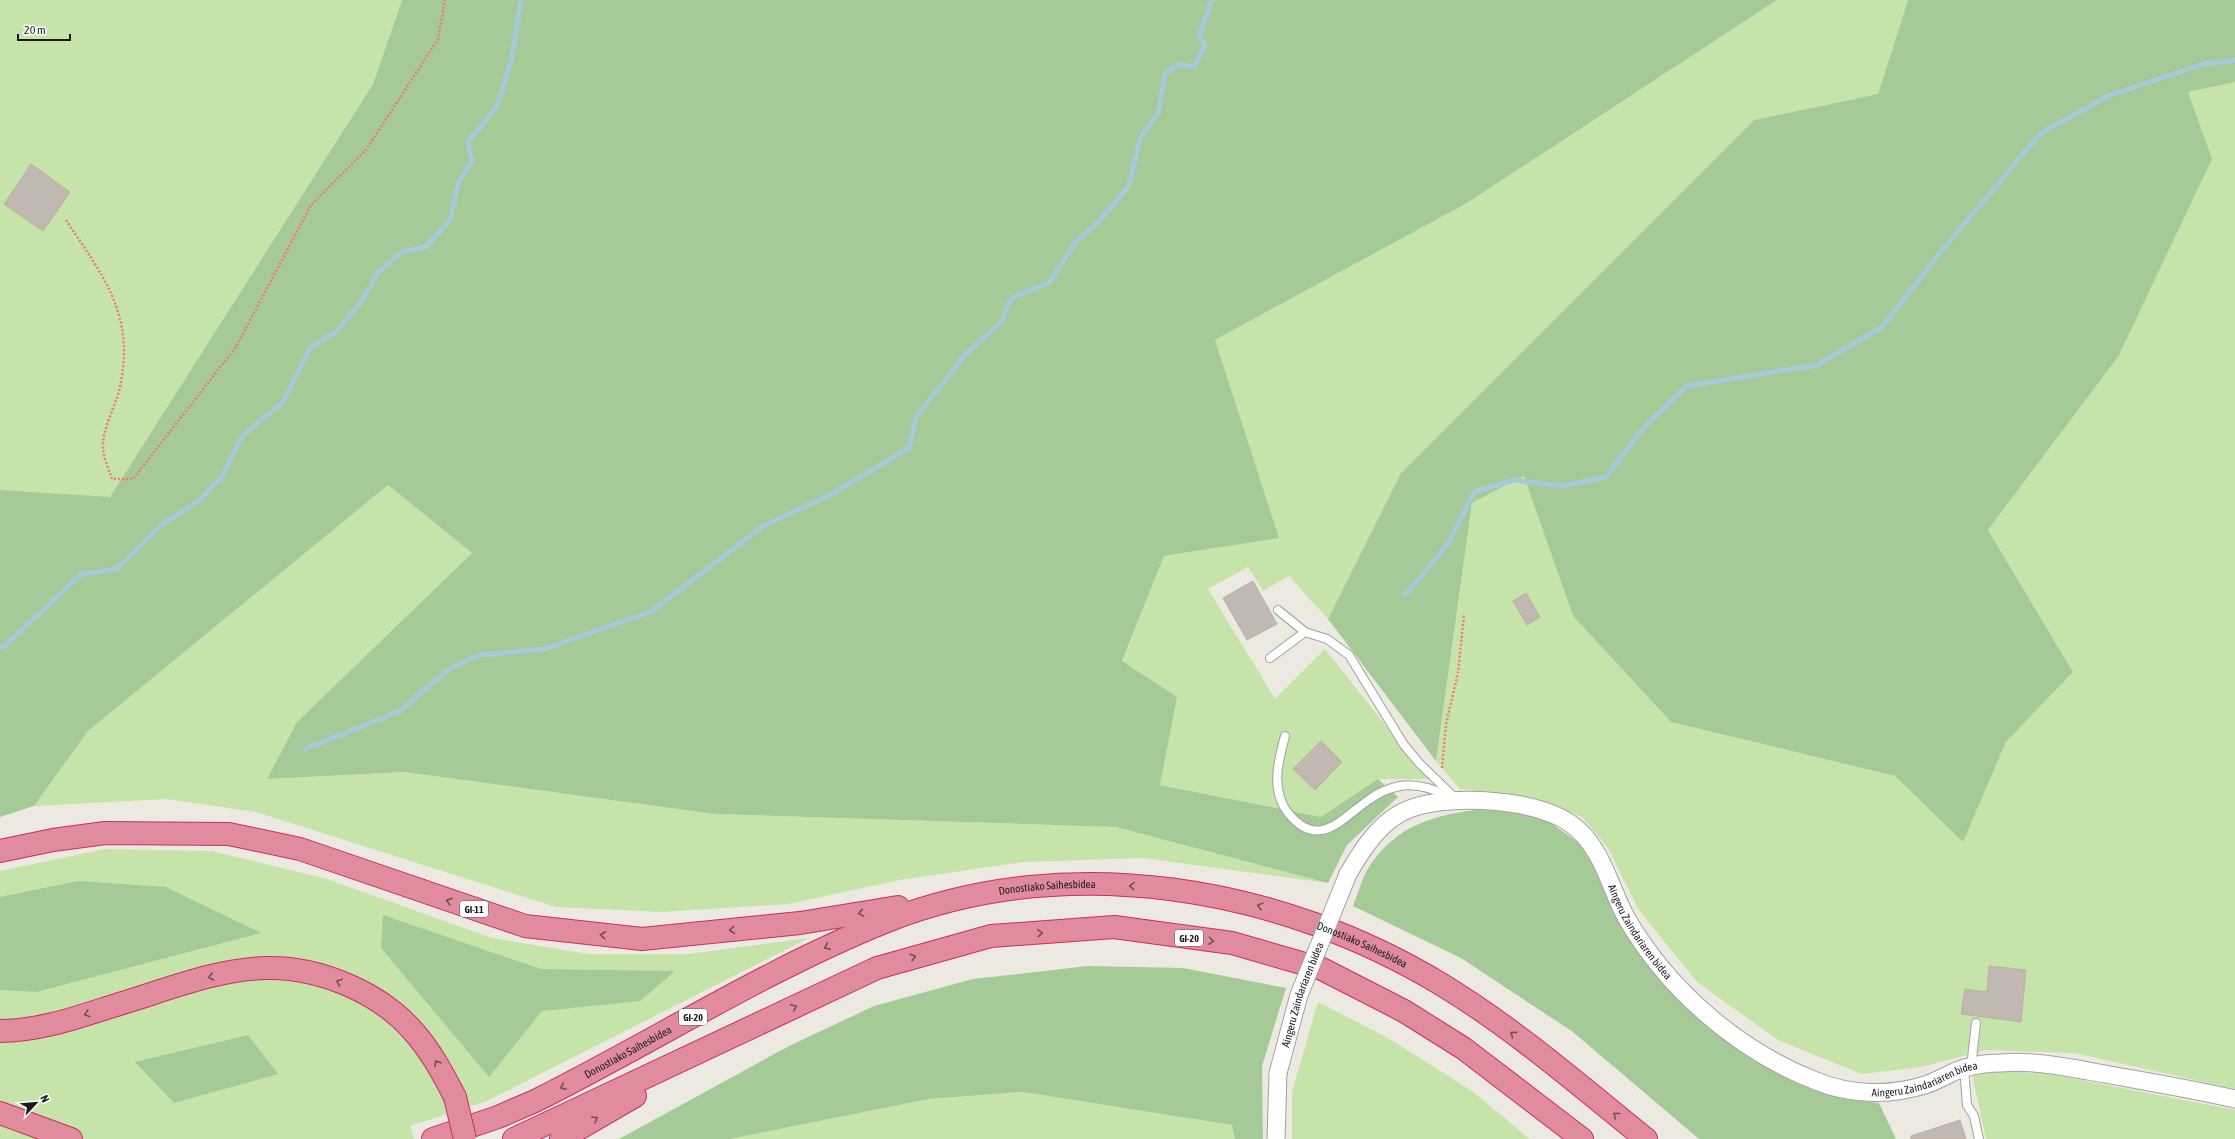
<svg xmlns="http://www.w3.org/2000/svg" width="2235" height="1139" viewBox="0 0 2235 1139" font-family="'Asap Condensed',sans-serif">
<rect width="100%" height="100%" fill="#ece9e1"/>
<g fill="#c6e4a9">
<polygon points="0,0 402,0 373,84 110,498 0,490"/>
<polygon points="1777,0 1908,0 1878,94 1754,120 1401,473 1328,619 1289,576 1263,591 1248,567 1208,589 1275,699 1325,649 1428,779 1378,779 1321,817 1160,785 1176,697 1122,662 1164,556 1278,537 1215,340 1467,203"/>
<polygon points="2235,82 2235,1089 2074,1053 1986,1050 1921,1067 1862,1074 1778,1040 1697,982 1638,909 1608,848 1582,817 1534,798 1460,789 1436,761 1472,503 1525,476 1573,616 1671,722 1895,776 1963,841 2006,742 2073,672 1988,530 2118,357 2188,92"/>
<polygon points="388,485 472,553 297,722 267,779 404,772 715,814 1116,827 1328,883 1144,858 1023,862 899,880 789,904 662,912 556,907 256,812 167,799 34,806 88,731"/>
<polygon points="105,849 212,851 327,879 492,938 589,954 689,954 809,938 487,1101 410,1126 414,1139 0,1139 0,871"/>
<polygon points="1318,1002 1388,1038 1472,1091 1530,1139 1292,1139 1292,1092"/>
<polygon points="1996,1071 2050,1074 2235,1110 2235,1139 1986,1139 1972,1074"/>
<polygon points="1023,1092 1233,1125 1235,1139 730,1139 929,1099"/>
</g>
<g fill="#a6c998">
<polygon points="402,0 1777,0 1467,203 1215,340 1279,538 1164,556 1122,661 1177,697 1160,785 1321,817 1378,779 1398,797 1347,845 1328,883 1116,827 715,814 404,772 267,779 297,722 472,553 388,485 88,731 34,806 0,817 0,490 110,497 373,84"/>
<polygon points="1908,0 2235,0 2235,82 2188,92 2212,159 2118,357 1988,530 2073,672 2006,742 1963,842 1895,776 1671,722 1573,616 1524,476 1472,503 1436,761 1328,619 1401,473 1754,120 1878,94"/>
<path d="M1482 809 1519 813 1548 821 1579 843 1594 867 1626 934 1659 974 1757 1059 1799 1083 1845 1099 1879 1103 1896 1139H1699L1573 1032 1461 958 1353 906C1358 894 1362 878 1369 867 1397 824 1435 815 1482 809Z"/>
<polygon points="78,881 166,887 261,933 36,992 0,990 0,897"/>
<polygon points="383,915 541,969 675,971 640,1001 542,1011 489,1077 381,948"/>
<polygon points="1088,966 1183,968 1286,988 1262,1066 1263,1139 1235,1139 1232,1125 1023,1092 929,1099 730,1139 619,1139 789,1046 874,1006 973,979"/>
<polygon points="248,1035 278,1074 174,1103 135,1062"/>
</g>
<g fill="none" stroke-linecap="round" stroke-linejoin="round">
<g stroke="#a3ccd8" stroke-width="5">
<polyline points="1405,595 1448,544 1474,492 1514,480 1563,486 1606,477 1644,427 1687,386 1817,365 1882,327 1943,249 2041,133 2108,96 2204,64 2235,60"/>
<polyline points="0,648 7,644 81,574 117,569 161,525 199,501 223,475 242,436 283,402 310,348 337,331 363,299 378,273 401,252 426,247 451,218 458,183 472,161 468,142 497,106 511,62 521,0"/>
<polyline points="305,749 400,711 449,669 480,655 545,649 652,611 763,526 832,494 909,448 916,417 965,355 1001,322 1011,298 1049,283 1075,243 1096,224 1129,186 1140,138 1158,114 1165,74 1178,64 1194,67 1205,45 1199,36 1212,0"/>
</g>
</g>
<g fill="#c0b8b1" stroke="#bdafa5">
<polygon points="31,164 70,192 43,231 4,204"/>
<polygon points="1253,581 1277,624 1247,640 1223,598"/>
<polygon points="1526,593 1540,617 1527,625 1513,601"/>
<polygon points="1321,741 1342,762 1315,790 1293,769"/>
<polygon points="1989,966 2026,970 2021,1022 1961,1014 1965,989 1987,992"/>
<polygon points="1960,1120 1966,1139 1911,1139 1911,1136"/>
</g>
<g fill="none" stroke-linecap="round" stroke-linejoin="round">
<defs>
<g id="service">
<polyline points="1278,610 1305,632 1327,639 1349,655 1404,745 1420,764 1454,797"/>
<polyline points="1270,658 1305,632"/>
<path d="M1285 736C1278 762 1270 791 1289 814 1319 851 1343 817 1370 799 1378 793 1390 788 1400 786 1417 783 1438 790 1453 798"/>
<polyline points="1971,1067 1976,1023"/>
<polyline points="1964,1068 1967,1105 1974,1116 1979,1139"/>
</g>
<g id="minor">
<path id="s1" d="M1348 874C1363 848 1382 818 1412 808 1453 794 1536 799 1571 824 1603 847 1609 887 1627 919 1669 991 1739 1051 1816 1081 1850 1095 1890 1096 1925 1085 1938 1081 1951 1072 1964 1068 1975 1065 1989 1063 2001 1063 2035 1060 2071 1068 2105 1074 2149 1082 2192 1089 2235 1099"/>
<polyline points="1276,1139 1278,1073"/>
</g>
<g id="motorway">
<polyline points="0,851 53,840 105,833 229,834 300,849 525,926 642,939 800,923 898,907"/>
<path d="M0 1031C43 1031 86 1014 126 1002 171 988 219 969 267 968 319 967 379 992 413 1031 431 1051 443 1074 455 1097"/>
<polyline points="0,1113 71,1139"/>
<path id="s2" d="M433 1139 498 1117 535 1101C653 1042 765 970 887 921 1069 850 1280 886 1444 986 1516 1030 1580 1086 1646 1139"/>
<polyline points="514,1139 877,968 991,936 1114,927 1232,943 1322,969 1404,1011 1463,1048 1582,1139"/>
<polyline points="561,1139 635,1096"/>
</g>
</defs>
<use href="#service" stroke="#a2a2a2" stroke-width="10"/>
<use href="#minor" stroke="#a2a2a2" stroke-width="19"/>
<use href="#motorway" stroke="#cb2d63" stroke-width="24"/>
<g stroke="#f17b6d" stroke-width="2.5" stroke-dasharray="2 2" stroke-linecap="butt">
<path d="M66 220C102 275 134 312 121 382 118 403 101 429 103 450 104 459 109 470 112 479H133L236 347 311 205 366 150 438 39 445 0"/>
<polyline points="1442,768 1446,724 1458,673 1464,614"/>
</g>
<use href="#service" stroke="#fff" stroke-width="8"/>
<use href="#minor" stroke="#fff" stroke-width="17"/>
<use href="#motorway" stroke="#e08c9c" stroke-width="22"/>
<defs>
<g id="minor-bridge">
<path id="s3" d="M1278 1073 1299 995 1348 874"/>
</g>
<polyline id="motorway-bridge" points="455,1097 465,1139"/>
</defs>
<use href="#minor-bridge" stroke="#a2a2a2" stroke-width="19" stroke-linecap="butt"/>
<use href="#motorway-bridge" stroke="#cb2d63" stroke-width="24" stroke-linecap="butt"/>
<use href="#minor-bridge" stroke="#fff" stroke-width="17"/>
<use href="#motorway-bridge" stroke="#e08c9c" stroke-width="22"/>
</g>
<defs><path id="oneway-chevron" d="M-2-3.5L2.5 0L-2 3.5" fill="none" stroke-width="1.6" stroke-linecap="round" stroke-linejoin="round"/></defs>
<g stroke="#744e55">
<use href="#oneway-chevron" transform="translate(1132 886) rotate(-177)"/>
<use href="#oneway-chevron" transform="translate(449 901) rotate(-161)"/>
<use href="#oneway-chevron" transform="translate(1260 906) rotate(-165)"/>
<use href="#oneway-chevron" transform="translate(861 913) rotate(171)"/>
<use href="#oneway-chevron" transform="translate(732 930) rotate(174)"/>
<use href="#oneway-chevron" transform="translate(1040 933) rotate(-4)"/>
<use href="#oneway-chevron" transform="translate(603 935) rotate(-174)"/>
<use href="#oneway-chevron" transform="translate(1211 941) rotate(8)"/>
<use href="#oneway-chevron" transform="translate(827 947) rotate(155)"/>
<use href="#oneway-chevron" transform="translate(913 957) rotate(-16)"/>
<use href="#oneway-chevron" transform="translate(211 977) rotate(167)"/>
<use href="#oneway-chevron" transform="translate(339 982) rotate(-161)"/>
<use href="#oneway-chevron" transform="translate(794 1007) rotate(-25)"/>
<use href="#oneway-chevron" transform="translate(87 1014) rotate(163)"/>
<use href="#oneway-chevron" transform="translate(1513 1034) rotate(-143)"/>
<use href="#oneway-chevron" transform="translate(437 1063) rotate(-122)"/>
<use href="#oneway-chevron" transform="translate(563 1087) rotate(153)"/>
<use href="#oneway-chevron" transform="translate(1616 1115) rotate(-141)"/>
<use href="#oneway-chevron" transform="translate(595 1119) rotate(-30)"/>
</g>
<g text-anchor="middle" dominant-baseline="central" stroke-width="3" stroke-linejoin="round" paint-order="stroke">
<g fill="#fff" stroke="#5f5f5f" stroke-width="1">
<rect x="460" y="901" width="28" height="16" rx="3"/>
<rect x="1175" y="930" width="28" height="16" rx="3"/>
<rect x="679" y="1009" width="28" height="16" rx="3"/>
</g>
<g font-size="10" font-weight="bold" fill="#1b1b1b">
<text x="474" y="909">GI-11</text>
<text x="1189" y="938">GI-20</text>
<text x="693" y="1017">GI-20</text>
</g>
<g font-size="11" fill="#1b1b1b" stroke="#fff">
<text stroke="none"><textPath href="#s2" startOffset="669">Donostiako Saihesbidea</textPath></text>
<text stroke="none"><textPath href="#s1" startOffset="387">Aingeru Zaindariaren bidea</textPath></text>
<text stroke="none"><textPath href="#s2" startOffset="993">Donostiako Saihesbidea</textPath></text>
<text stroke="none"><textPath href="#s3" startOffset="82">Aingeru Zaindariaren bidea</textPath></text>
<text stroke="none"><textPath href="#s2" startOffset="214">Donostiako Saihesbidea</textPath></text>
<text stroke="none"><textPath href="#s1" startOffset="735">Aingeru Zaindariaren bidea</textPath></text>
</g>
</g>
<g transform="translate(36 1103) rotate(64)" stroke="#ffffff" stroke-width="3" paint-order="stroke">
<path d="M0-3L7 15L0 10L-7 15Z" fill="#1b1b1b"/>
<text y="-6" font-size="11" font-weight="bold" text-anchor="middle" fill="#1b1b1b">N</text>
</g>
<path d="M18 34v6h52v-6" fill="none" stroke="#1b1b1b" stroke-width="2"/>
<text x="24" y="34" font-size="12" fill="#1b1b1b" stroke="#ffffff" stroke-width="3" paint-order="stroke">20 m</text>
</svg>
